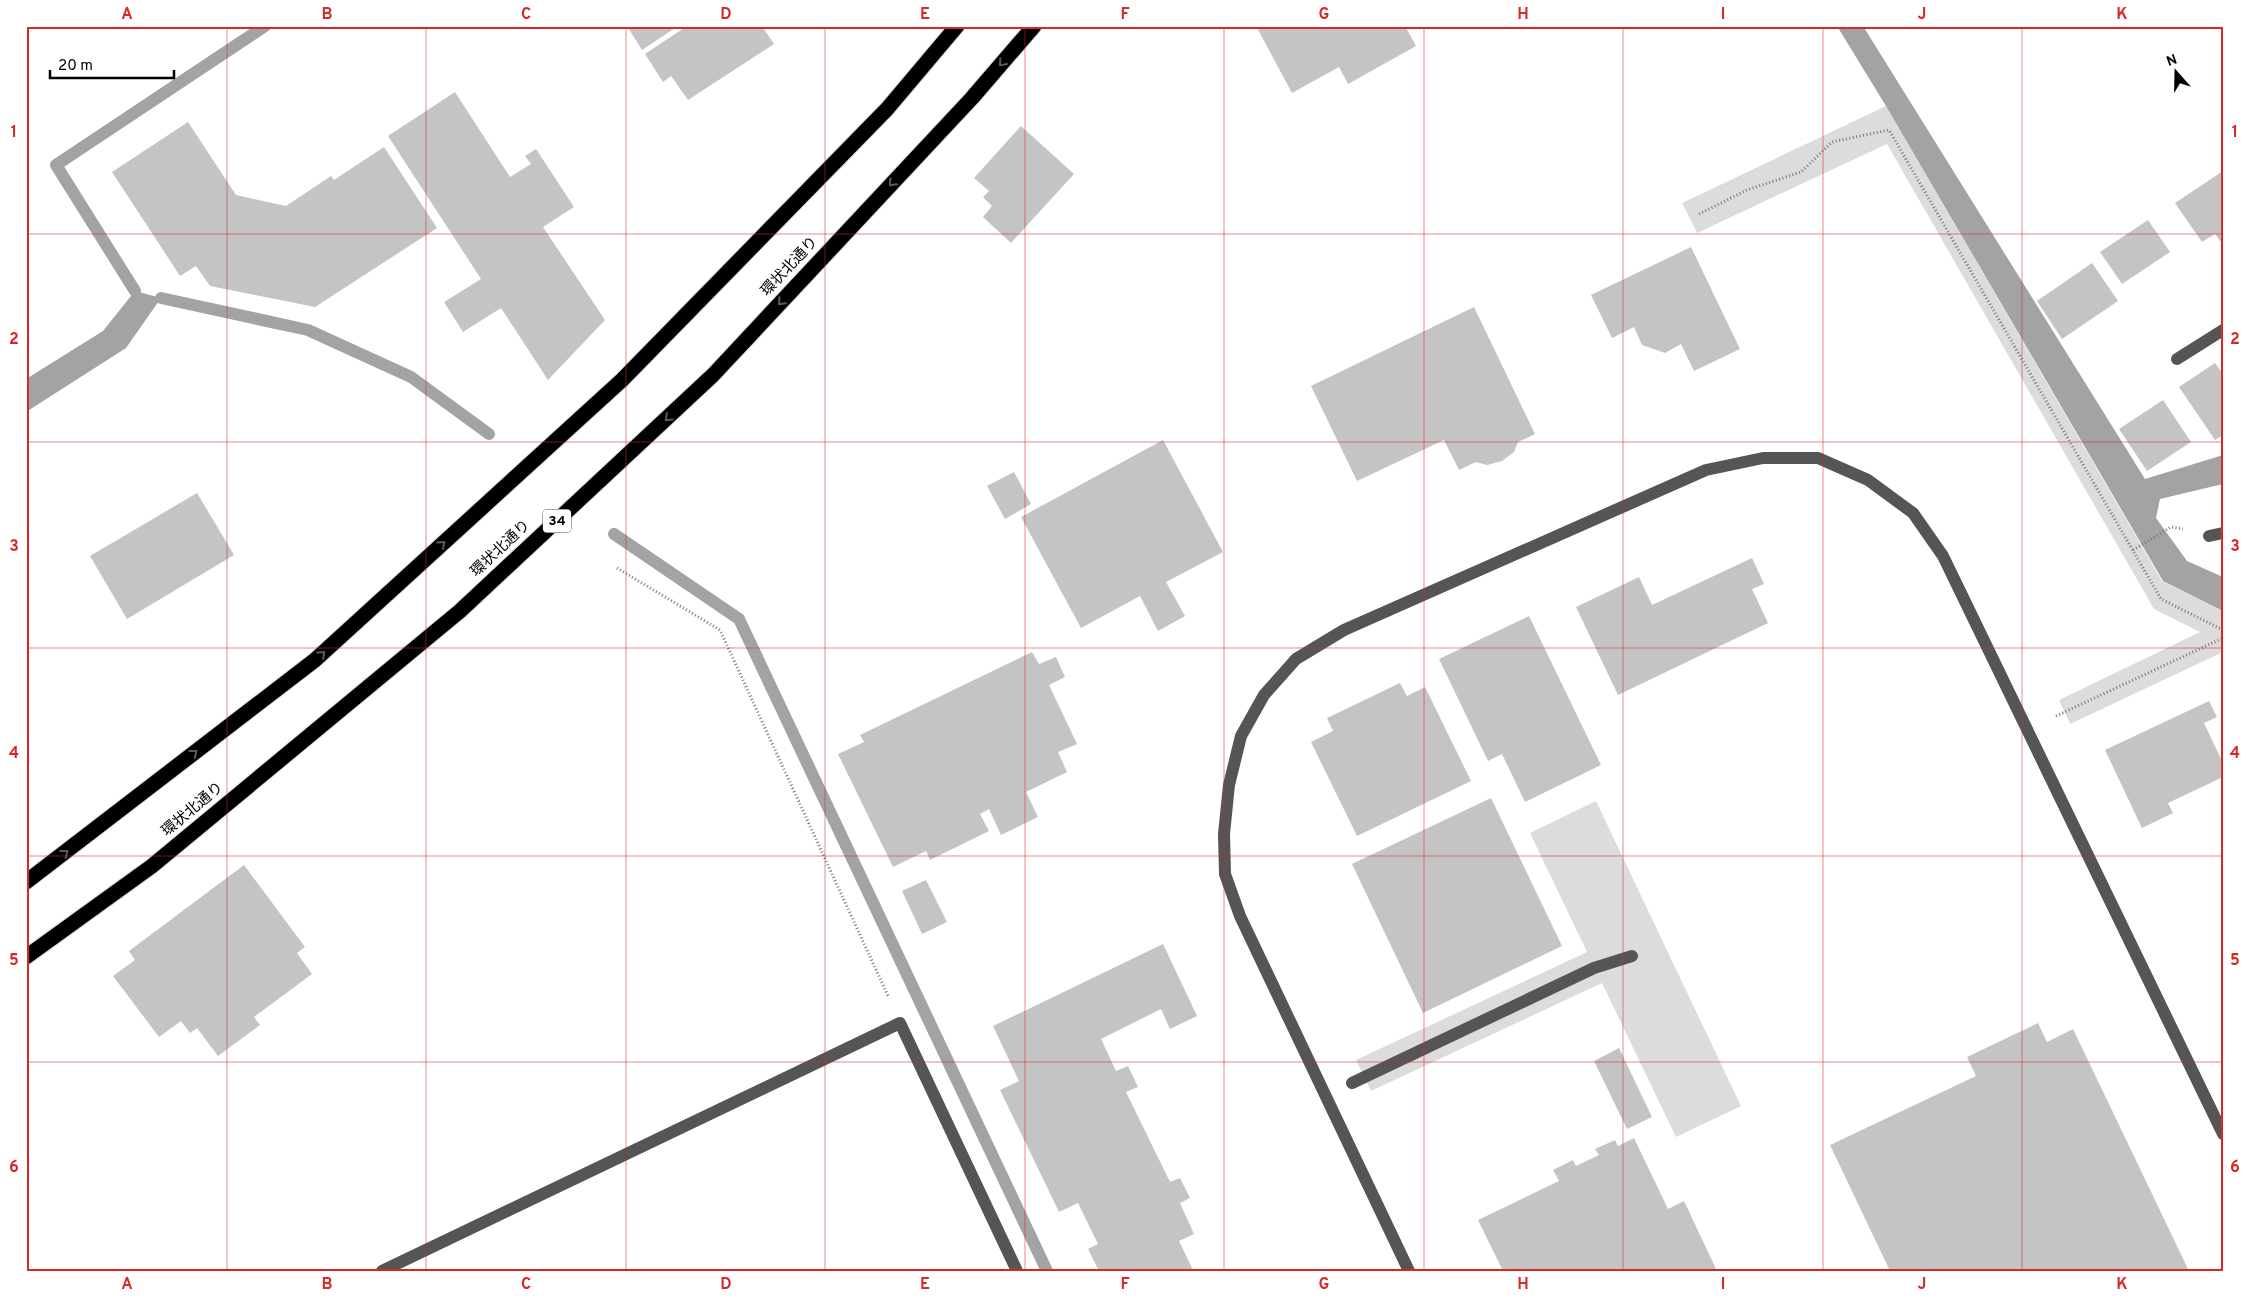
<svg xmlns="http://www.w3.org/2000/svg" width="2249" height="1297" viewBox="0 0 2249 1297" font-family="Overpass,'Noto Sans JP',sans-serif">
<rect width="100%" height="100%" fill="#fff"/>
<g fill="#dcdcdc">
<polygon points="1886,106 2162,581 2223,611 2223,652 2070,724 2059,700 2200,632 2154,609 1887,144 1697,233 1682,203"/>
<polygon points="1596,801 1741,1106 1676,1137 1602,983 1371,1091 1356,1060 1587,952 1530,833"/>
</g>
<g fill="#a3a3a3">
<polygon points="1837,26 1863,26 2145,479 2223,455 2223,484 2160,499 2156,518 2187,561 2223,577 2223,611 2163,581 1886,106"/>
<polygon points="135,291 161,298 126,348 26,412 26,379 103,331"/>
</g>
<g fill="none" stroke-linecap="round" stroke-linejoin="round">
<g stroke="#a3a3a3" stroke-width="12">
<polyline points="135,291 56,165 265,26"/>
<polyline points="161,298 308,330 411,377 489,434"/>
<polyline points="614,534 739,619 1047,1271"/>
</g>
</g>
<g fill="#c4c4c4">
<polygon points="627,26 678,26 642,50"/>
<polygon points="687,26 762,26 774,44 688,100 671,76 663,82 645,54"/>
<polygon points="1256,26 1405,26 1416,46 1348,84 1339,67 1292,93"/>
<polygon points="455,92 510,177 531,164 525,156 536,149 574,207 543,227 605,320 548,380 501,308 463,332 444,302 481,279 388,136"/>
<polygon points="188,122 236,195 286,206 331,176 334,180 384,147 437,228 315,307 210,286 196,266 180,276 112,172"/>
<polygon points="1021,126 1074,174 1011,243 983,217 992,206 983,197 989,191 974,178"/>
<polygon points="2223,171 2223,245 2215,234 2202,242 2175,203"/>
<polygon points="2148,220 2170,252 2122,284 2100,252"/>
<polygon points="1691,247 1740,349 1694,371 1681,344 1665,353 1642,345 1634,327 1612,338 1591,295"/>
<polygon points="2092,263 2118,301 2062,339 2037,301"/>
<polygon points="1474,307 1535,434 1518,442 1514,452 1502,461 1487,465 1476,462 1459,470 1444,440 1357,481 1311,386"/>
<polygon points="2215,363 2223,374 2223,435 2215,440 2179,387"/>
<polygon points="2163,400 2191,442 2147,471 2119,429"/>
<polygon points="1163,440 1223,552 1166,582 1185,616 1158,631 1140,596 1081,628 1021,517"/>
<polygon points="1014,472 1031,504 1005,519 987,486"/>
<polygon points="197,493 234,555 127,619 90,556"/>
<polygon points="1752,558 1764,584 1752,589 1768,623 1618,695 1576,607 1639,577 1652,605"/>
<polygon points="1529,616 1601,765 1525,802 1502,754 1488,761 1439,659"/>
<polygon points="1032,652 1039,664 1056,657 1065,677 1049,685 1077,744 1058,752 1067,772 1026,792 1038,817 1001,835 989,809 980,814 989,831 930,860 926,851 893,867 838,754 864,742 860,735"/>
<polygon points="1400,683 1407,696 1425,687 1471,781 1357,836 1311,742 1333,731 1327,718"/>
<polygon points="2209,701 2217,717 2204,723 2223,763 2223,777 2168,803 2173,813 2142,828 2105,750"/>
<polygon points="1491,798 1562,946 1423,1013 1352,864"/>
<polygon points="244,865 305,947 297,953 312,974 254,1017 260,1025 218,1056 197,1028 190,1033 181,1021 159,1037 113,976 135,960 129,951"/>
<polygon points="926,880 947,922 922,934 902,891"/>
<polygon points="1163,944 1197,1016 1170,1029 1161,1009 1101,1039 1116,1071 1128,1066 1138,1087 1126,1092 1170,1182 1180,1178 1190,1198 1180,1203 1194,1234 1179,1241 1193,1270 1099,1271 1088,1249 1098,1244 1078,1203 1059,1212 1000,1090 1019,1081 993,1026"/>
<polygon points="2038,1023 2047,1042 2073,1029 2189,1271 1890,1271 1830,1145 1976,1076 1967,1057"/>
<polygon points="1619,1048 1652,1117 1627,1129 1594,1061"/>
<polygon points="1634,1138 1668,1209 1684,1201 1717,1271 1503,1271 1478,1220 1559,1181 1553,1170 1573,1160 1576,1166 1599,1155 1595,1149 1615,1140 1618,1146"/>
</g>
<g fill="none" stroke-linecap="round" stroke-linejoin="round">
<defs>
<g id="highway">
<polyline points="26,882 315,660 622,380 887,109 957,26"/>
<polyline points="26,957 152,866 460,611 713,375 972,98 1034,26"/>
</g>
</defs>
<use href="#highway" stroke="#dbdbdb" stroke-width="17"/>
<g stroke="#777" stroke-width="3" stroke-dasharray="1 2.5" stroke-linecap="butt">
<polyline points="1699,214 1747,190 1801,172 1832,142 1889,130 2161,599 2223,630"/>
<polyline points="2133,550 2171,527 2183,529"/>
<polyline points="617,568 720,630 889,998"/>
<polyline points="2056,716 2223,638"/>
</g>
<g stroke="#555" stroke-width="12">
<polyline points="2177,359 2223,330"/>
<polyline points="2209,536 2223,533"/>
<polyline points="1352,1083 1594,968 1632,956"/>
<polyline points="382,1271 900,1023 1017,1271"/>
<polyline points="1409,1271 1240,916 1225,874 1224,834 1229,785 1241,736 1264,695 1296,659 1344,630 1706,470 1763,458 1818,458 1868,480 1913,513 1943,556 2223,1134"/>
</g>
<use href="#highway" stroke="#000" stroke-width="15"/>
</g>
<defs><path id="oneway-chevron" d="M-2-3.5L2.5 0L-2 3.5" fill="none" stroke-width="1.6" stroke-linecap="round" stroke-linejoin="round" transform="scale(1.25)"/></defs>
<g stroke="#595959">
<use href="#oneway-chevron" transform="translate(1002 63) rotate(131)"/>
<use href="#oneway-chevron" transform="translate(892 183) rotate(133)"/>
<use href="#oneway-chevron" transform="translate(781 302) rotate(133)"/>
<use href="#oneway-chevron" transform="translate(668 418) rotate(137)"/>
<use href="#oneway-chevron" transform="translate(442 544) rotate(-42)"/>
<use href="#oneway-chevron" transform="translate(322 654) rotate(-42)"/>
<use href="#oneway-chevron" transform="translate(194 753) rotate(-38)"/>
<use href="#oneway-chevron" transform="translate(65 853) rotate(-38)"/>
</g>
<path fill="none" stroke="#d62828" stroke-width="1" stroke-opacity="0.55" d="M227 26V1271M426 26V1271M626 26V1271M825 26V1271M1025 26V1271M1224 26V1271M1424 26V1271M1623 26V1271M1823 26V1271M2022 26V1271M26 234H2223M26 442H2223M26 648H2223M26 856H2223M26 1062H2223"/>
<g text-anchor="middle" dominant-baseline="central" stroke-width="5" stroke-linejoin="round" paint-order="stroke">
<rect fill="#fff" stroke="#4c4c4c" stroke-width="1" x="543" y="509.5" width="28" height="23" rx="4"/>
<g font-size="14" font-weight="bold" fill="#000">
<text x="557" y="521">34</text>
</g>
<g font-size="15" fill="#000" stroke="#fff">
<text transform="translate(790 267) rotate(-47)">環状北通り</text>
<text transform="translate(501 549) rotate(-43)">環状北通り</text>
<text transform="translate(193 810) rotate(-40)">環状北通り</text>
</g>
</g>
<rect width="2249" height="1297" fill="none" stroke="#ffffff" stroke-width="55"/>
<g transform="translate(2176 72) rotate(340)" stroke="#ffffff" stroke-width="4" paint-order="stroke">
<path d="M0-4L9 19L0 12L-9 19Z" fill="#000000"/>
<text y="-8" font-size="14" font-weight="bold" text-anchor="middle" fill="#000000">N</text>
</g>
<path d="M50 70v8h124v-8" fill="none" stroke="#000000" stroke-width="2.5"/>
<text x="58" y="70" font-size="15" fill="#000000" stroke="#ffffff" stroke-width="4" paint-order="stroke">20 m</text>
<rect x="28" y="28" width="2194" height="1242" fill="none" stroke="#d62828" stroke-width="2"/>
<g font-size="16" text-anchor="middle" font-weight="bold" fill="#d62828">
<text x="127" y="19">A</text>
<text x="327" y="19">B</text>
<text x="526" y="19">C</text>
<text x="726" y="19">D</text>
<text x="925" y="19">E</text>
<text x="1125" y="19">F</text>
<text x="1324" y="19">G</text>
<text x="1523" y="19">H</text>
<text x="1723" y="19">I</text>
<text x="1922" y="19">J</text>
<text x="2122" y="19">K</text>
<text x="14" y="137">1</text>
<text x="2235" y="137">1</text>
<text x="14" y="344">2</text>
<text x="2235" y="344">2</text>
<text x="14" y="551">3</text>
<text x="2235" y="551">3</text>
<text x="14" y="758">4</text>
<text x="2235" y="758">4</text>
<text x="14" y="965">5</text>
<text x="2235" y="965">5</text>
<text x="14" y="1172">6</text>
<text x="2235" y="1172">6</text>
<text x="127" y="1289">A</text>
<text x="327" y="1289">B</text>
<text x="526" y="1289">C</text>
<text x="726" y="1289">D</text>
<text x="925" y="1289">E</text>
<text x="1125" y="1289">F</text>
<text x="1324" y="1289">G</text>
<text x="1523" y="1289">H</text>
<text x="1723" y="1289">I</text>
<text x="1922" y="1289">J</text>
<text x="2122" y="1289">K</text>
</g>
</svg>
